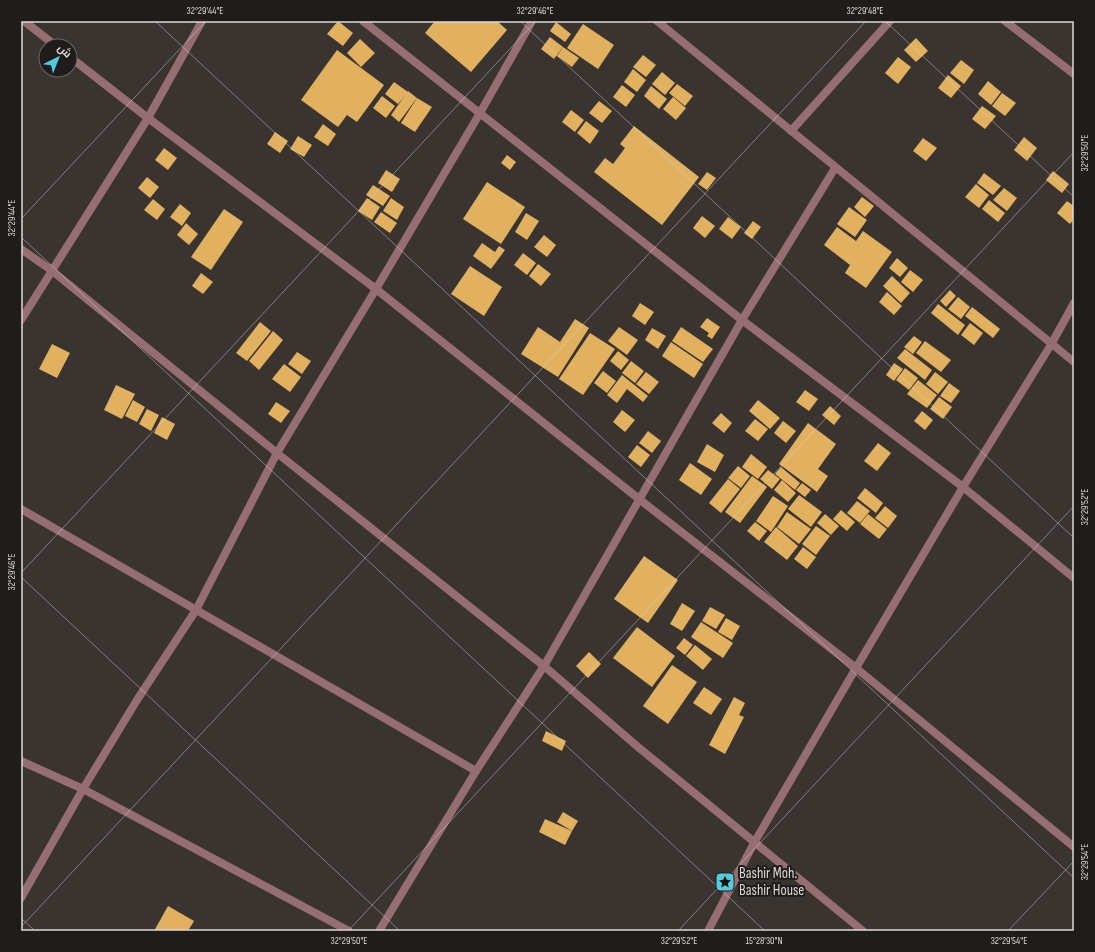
<svg xmlns="http://www.w3.org/2000/svg" width="1095" height="952" viewBox="0 0 1095 952" font-family="'Sofia Sans Condensed',Cairo,sans-serif">
<rect width="100%" height="100%" fill="#3a3431"/>
<g fill="#e2b15f">
<polygon points="338,21 353,33 343,46 327,34"/>
<polygon points="435,21 497,21 507,30 471,72 425,33"/>
<polygon points="556,22 571,34 565,42 550,31"/>
<polygon points="583,24 614,45 598,69 567,48"/>
<polygon points="550,37 563,47 554,59 541,49"/>
<polygon points="916,38 928,51 916,62 904,50"/>
<polygon points="360,39 375,53 361,67 347,53"/>
<polygon points="563,47 579,58 572,67 557,56"/>
<polygon points="337,50 384,85 357,122 347,115 338,127 301,100"/>
<polygon points="643,55 656,65 646,77 633,67"/>
<polygon points="898,57 911,67 898,84 885,73"/>
<polygon points="961,60 974,70 964,84 950,73"/>
<polygon points="633,69 646,80 637,92 624,82"/>
<polygon points="662,72 675,83 665,95 652,84"/>
<polygon points="948,75 961,86 951,98 938,88"/>
<polygon points="988,81 1001,92 991,105 978,94"/>
<polygon points="394,82 408,92 398,104 385,94"/>
<polygon points="677,84 693,96 685,106 669,93"/>
<polygon points="622,85 635,95 626,107 613,97"/>
<polygon points="651,86 667,99 659,109 644,96"/>
<polygon points="408,91 417,98 399,122 391,115"/>
<polygon points="1002,93 1016,103 1005,116 992,106"/>
<polygon points="382,96 395,106 386,118 373,108"/>
<polygon points="673,97 686,108 676,120 663,109"/>
<polygon points="417,98 432,107 415,132 401,123"/>
<polygon points="599,101 612,111 602,123 589,113"/>
<polygon points="982,106 996,116 985,129 972,119"/>
<polygon points="571,110 584,120 575,132 562,122"/>
<polygon points="586,121 599,131 590,144 577,133"/>
<polygon points="323,124 336,134 328,146 314,137"/>
<polygon points="634,126 699,177 662,225 594,172 605,158 613,164 625,148 620,144"/>
<polygon points="275,132 288,141 280,153 267,144"/>
<polygon points="298,136 312,145 304,157 290,149"/>
<polygon points="1024,137 1037,148 1027,161 1014,150"/>
<polygon points="923,138 937,148 926,161 913,151"/>
<polygon points="164,148 177,158 168,170 155,160"/>
<polygon points="507,155 516,162 510,170 501,163"/>
<polygon points="386,170 400,179 392,192 378,183"/>
<polygon points="1053,171 1069,184 1062,193 1046,180"/>
<polygon points="707,172 716,178 707,190 698,184"/>
<polygon points="984,173 1001,186 993,195 977,183"/>
<polygon points="147,177 159,187 150,198 138,188"/>
<polygon points="487,182 525,207 501,244 463,219"/>
<polygon points="976,184 989,195 979,208 965,197"/>
<polygon points="373,185 390,196 383,206 366,195"/>
<polygon points="1004,188 1017,198 1007,211 993,200"/>
<polygon points="862,197 874,206 865,217 854,207"/>
<polygon points="367,198 380,207 372,220 358,211"/>
<polygon points="391,198 404,207 397,220 383,211"/>
<polygon points="153,199 165,209 157,220 144,210"/>
<polygon points="989,200 1005,213 998,222 982,209"/>
<polygon points="1067,201 1074,206 1074,219 1070,224 1057,213"/>
<polygon points="180,204 191,213 182,226 170,217"/>
<polygon points="849,207 867,220 855,237 837,224"/>
<polygon points="224,209 243,222 211,270 191,257"/>
<polygon points="381,212 397,223 390,233 374,222"/>
<polygon points="526,213 539,221 527,240 515,232"/>
<polygon points="702,216 715,226 705,238 693,228"/>
<polygon points="728,217 741,227 732,239 719,229"/>
<polygon points="753,221 761,227 752,239 744,233"/>
<polygon points="186,223 198,234 189,245 177,235"/>
<polygon points="837,227 856,241 863,231 892,252 866,288 845,273 850,265 824,245"/>
<polygon points="544,235 556,245 547,257 534,247"/>
<polygon points="482,243 495,252 499,246 505,250 491,269 473,256"/>
<polygon points="523,253 536,263 527,275 514,265"/>
<polygon points="897,258 908,268 900,277 889,268"/>
<polygon points="538,264 551,274 541,286 529,276"/>
<polygon points="470,266 502,287 484,316 451,294"/>
<polygon points="910,270 923,280 913,292 901,282"/>
<polygon points="201,273 213,282 203,294 192,286"/>
<polygon points="892,276 910,293 901,303 883,286"/>
<polygon points="950,290 956,296 946,307 940,301"/>
<polygon points="887,292 902,306 894,315 879,302"/>
<polygon points="958,297 970,307 961,319 948,309"/>
<polygon points="640,303 654,312 645,325 632,316"/>
<polygon points="938,304 965,325 958,335 931,313"/>
<polygon points="972,307 1000,329 993,338 965,316"/>
<polygon points="707,318 720,327 712,339 707,336 709,333 700,327"/>
<polygon points="575,319 589,328 558,377 521,354 538,327 560,342"/>
<polygon points="260,322 271,331 247,361 236,353"/>
<polygon points="970,323 983,333 974,345 961,335"/>
<polygon points="619,327 638,340 627,355 608,341"/>
<polygon points="681,327 713,349 703,362 672,341"/>
<polygon points="652,328 666,336 658,349 645,340"/>
<polygon points="273,331 283,340 259,370 249,361"/>
<polygon points="590,333 615,349 583,395 559,379"/>
<polygon points="914,336 922,342 913,354 904,347"/>
<polygon points="925,341 951,360 941,372 916,353"/>
<polygon points="671,342 703,364 694,378 662,356"/>
<polygon points="52,344 70,353 57,378 39,369"/>
<polygon points="905,349 932,370 925,380 897,358"/>
<polygon points="618,351 629,360 621,370 610,361"/>
<polygon points="297,352 311,361 302,374 288,364"/>
<polygon points="631,361 644,371 635,383 622,373"/>
<polygon points="894,363 903,369 894,381 886,375"/>
<polygon points="284,364 301,377 290,392 272,379"/>
<polygon points="905,368 918,378 909,390 896,380"/>
<polygon points="603,371 616,381 607,393 594,383"/>
<polygon points="646,372 659,382 649,394 636,384"/>
<polygon points="935,372 948,382 938,394 926,384"/>
<polygon points="622,375 648,396 643,402 627,389 617,403 607,395"/>
<polygon points="918,380 937,395 927,408 907,394"/>
<polygon points="949,383 960,391 951,403 940,396"/>
<polygon points="116,385 135,394 122,419 104,410"/>
<polygon points="805,390 818,399 809,411 796,402"/>
<polygon points="939,397 952,407 943,419 930,409"/>
<polygon points="133,400 145,407 137,422 125,416"/>
<polygon points="758,400 780,418 770,429 749,411"/>
<polygon points="276,402 290,411 281,423 268,414"/>
<polygon points="830,406 841,416 834,425 822,415"/>
<polygon points="147,409 159,415 151,431 139,424"/>
<polygon points="622,410 635,420 625,432 613,422"/>
<polygon points="922,411 933,420 925,430 914,421"/>
<polygon points="721,413 732,423 724,433 712,423"/>
<polygon points="162,417 175,424 167,440 154,433"/>
<polygon points="755,419 768,429 758,441 745,431"/>
<polygon points="783,421 796,431 786,443 774,433"/>
<polygon points="808,423 836,444 818,469 828,476 817,492 779,464"/>
<polygon points="648,431 661,441 652,453 639,443"/>
<polygon points="878,443 891,453 877,471 864,461"/>
<polygon points="707,444 724,455 715,472 697,462"/>
<polygon points="637,445 650,455 641,467 628,457"/>
<polygon points="751,454 767,467 758,479 742,467"/>
<polygon points="690,463 712,479 701,495 679,480"/>
<polygon points="738,466 750,476 741,488 728,478"/>
<polygon points="781,467 800,483 795,490 775,474"/>
<polygon points="768,470 780,479 772,489 760,479"/>
<polygon points="752,476 767,487 740,523 725,512"/>
<polygon points="728,479 740,489 721,513 709,503"/>
<polygon points="782,480 796,493 788,502 774,490"/>
<polygon points="802,483 811,490 805,497 796,490"/>
<polygon points="865,488 883,503 876,513 857,498"/>
<polygon points="799,495 822,512 811,527 788,509"/>
<polygon points="773,496 788,506 771,532 756,521"/>
<polygon points="857,501 870,511 860,523 847,513"/>
<polygon points="885,506 897,516 888,528 875,518"/>
<polygon points="841,510 855,522 847,531 833,519"/>
<polygon points="787,512 811,529 799,544 777,527"/>
<polygon points="825,514 839,526 831,535 817,523"/>
<polygon points="868,514 887,529 879,539 860,524"/>
<polygon points="755,522 767,531 759,541 747,531"/>
<polygon points="816,526 830,536 816,555 802,544"/>
<polygon points="776,527 798,546 787,560 764,542"/>
<polygon points="803,547 816,557 807,569 794,559"/>
<polygon points="644,556 678,580 648,623 614,599"/>
<polygon points="682,603 695,611 682,631 670,624"/>
<polygon points="710,607 725,615 716,629 702,621"/>
<polygon points="726,618 740,626 732,640 718,632"/>
<polygon points="701,622 733,643 723,658 691,637"/>
<polygon points="637,627 675,656 652,687 613,658"/>
<polygon points="684,638 693,645 685,655 676,648"/>
<polygon points="695,645 712,659 703,670 686,656"/>
<polygon points="589,652 601,664 588,678 576,666"/>
<polygon points="672,665 697,682 668,724 643,706"/>
<polygon points="704,687 722,699 711,715 693,703"/>
<polygon points="734,697 745,703 739,715 744,717 725,754 709,745"/>
<polygon points="546,731 566,741 562,751 542,741"/>
<polygon points="563,812 578,821 572,831 557,822"/>
<polygon points="545,819 572,831 565,845 539,832"/>
<polygon points="168,906 194,921 188,931 154,931"/>
</g>
<g fill="none" stroke-linecap="round" stroke-linejoin="round">
<g stroke="#966e72" stroke-width="8">
<polyline points="24,21 56,46"/>
<polyline points="363,21 742,320 963,487 1074,578"/>
<polyline points="657,21 1074,362"/>
<polyline points="1005,21 1074,74"/>
<polyline points="70,57 148,118 376,289 639,499 856,668 1074,847"/>
<polyline points="791,131 890,21"/>
<polyline points="21,249 51,270 277,453 544,666 638,747 863,931"/>
<polyline points="21,320 148,118 202,21"/>
<polyline points="21,509 476,771"/>
<polyline points="21,761 83,789 349,931"/>
<polyline points="21,898 83,789 137,700 196,610 277,453 376,289 480,113 532,21"/>
<polyline points="379,931 476,771 544,666 742,320 835,168"/>
<polyline points="708,931 754,843 856,668 963,487 1052,343 1074,303"/>
</g>
</g>
<path fill="none" stroke="#ddd9d7" stroke-width="1" stroke-opacity="0.45" d="M155 21 1074 878M520 21 1074 538M885 21 1074 197M21 219 206 21M21 237 765 931M21 573 536 21M21 577 400 931M21 918 35 931M21 927 866 21M348 931 1074 152M678 931 1074 506M1008 931 1074 861"/>
<defs>
<symbol id="sight-square" viewBox="-11 -11 22 22"><rect x="-9" y="-9" width="18" height="18" rx="4" fill="#55cadf" stroke="#1f1c1b"/><path d="M0-6L1.8-2.2L6-1.7L2.9 1.2L3.7 5.4L0 3.3L-3.7 5.4L-2.9 1.2L-6-1.7L-1.8-2.2Z" fill="#111"/></symbol>
</defs>
<g fill-rule="evenodd">
<use href="#sight-square" x="714" y="871" width="22" height="22"/>
</g>
<g text-anchor="middle" dominant-baseline="central" stroke-width="4" stroke-linejoin="round" paint-order="stroke">
<g font-size="15" fill="#ddd9d7" stroke="#1f1c1b" text-anchor="start">
<text x="739" y="873">Bashir Moh.<tspan x="739" dy="17">Bashir House</tspan></text>
</g>
</g>
<rect width="1095" height="952" fill="none" stroke="#1f1c1b" stroke-width="44"/>
<g transform="translate(58 58) rotate(43)"><circle r="19" fill="#1f1c1b" stroke="#6b6866"/>
<path d="M0-3L7 15L0 10L-7 15Z" fill="#55cadf"/>
<text y="-6" font-size="11" font-weight="bold" text-anchor="middle" fill="#ddd9d7">ش</text>
</g>
<rect x="22" y="22" width="1051" height="908" fill="none" stroke="#ddd9d7" stroke-width="1.5"/>
<g font-size="10" text-anchor="middle" fill="#ddd9d7">
<text x="205" y="14">32°29'44"E</text>
<text x="535" y="14">32°29'46"E</text>
<text x="865" y="14">32°29'48"E</text>
<text transform="translate(1084 153) rotate(-90)" y="4">32°29'50"E</text>
<text transform="translate(11 218) rotate(-90)" y="4">32°29'44"E</text>
<text transform="translate(1084 507) rotate(-90)" y="4">32°29'52"E</text>
<text transform="translate(11 572) rotate(-90)" y="4">32°29'46"E</text>
<text transform="translate(1084 862) rotate(-90)" y="4">32°29'54"E</text>
<text x="349" y="944">32°29'50"E</text>
<text x="679" y="944">32°29'52"E</text>
<text x="764" y="944">15°28'30"N</text>
<text x="1009" y="944">32°29'54"E</text>
</g>
</svg>
